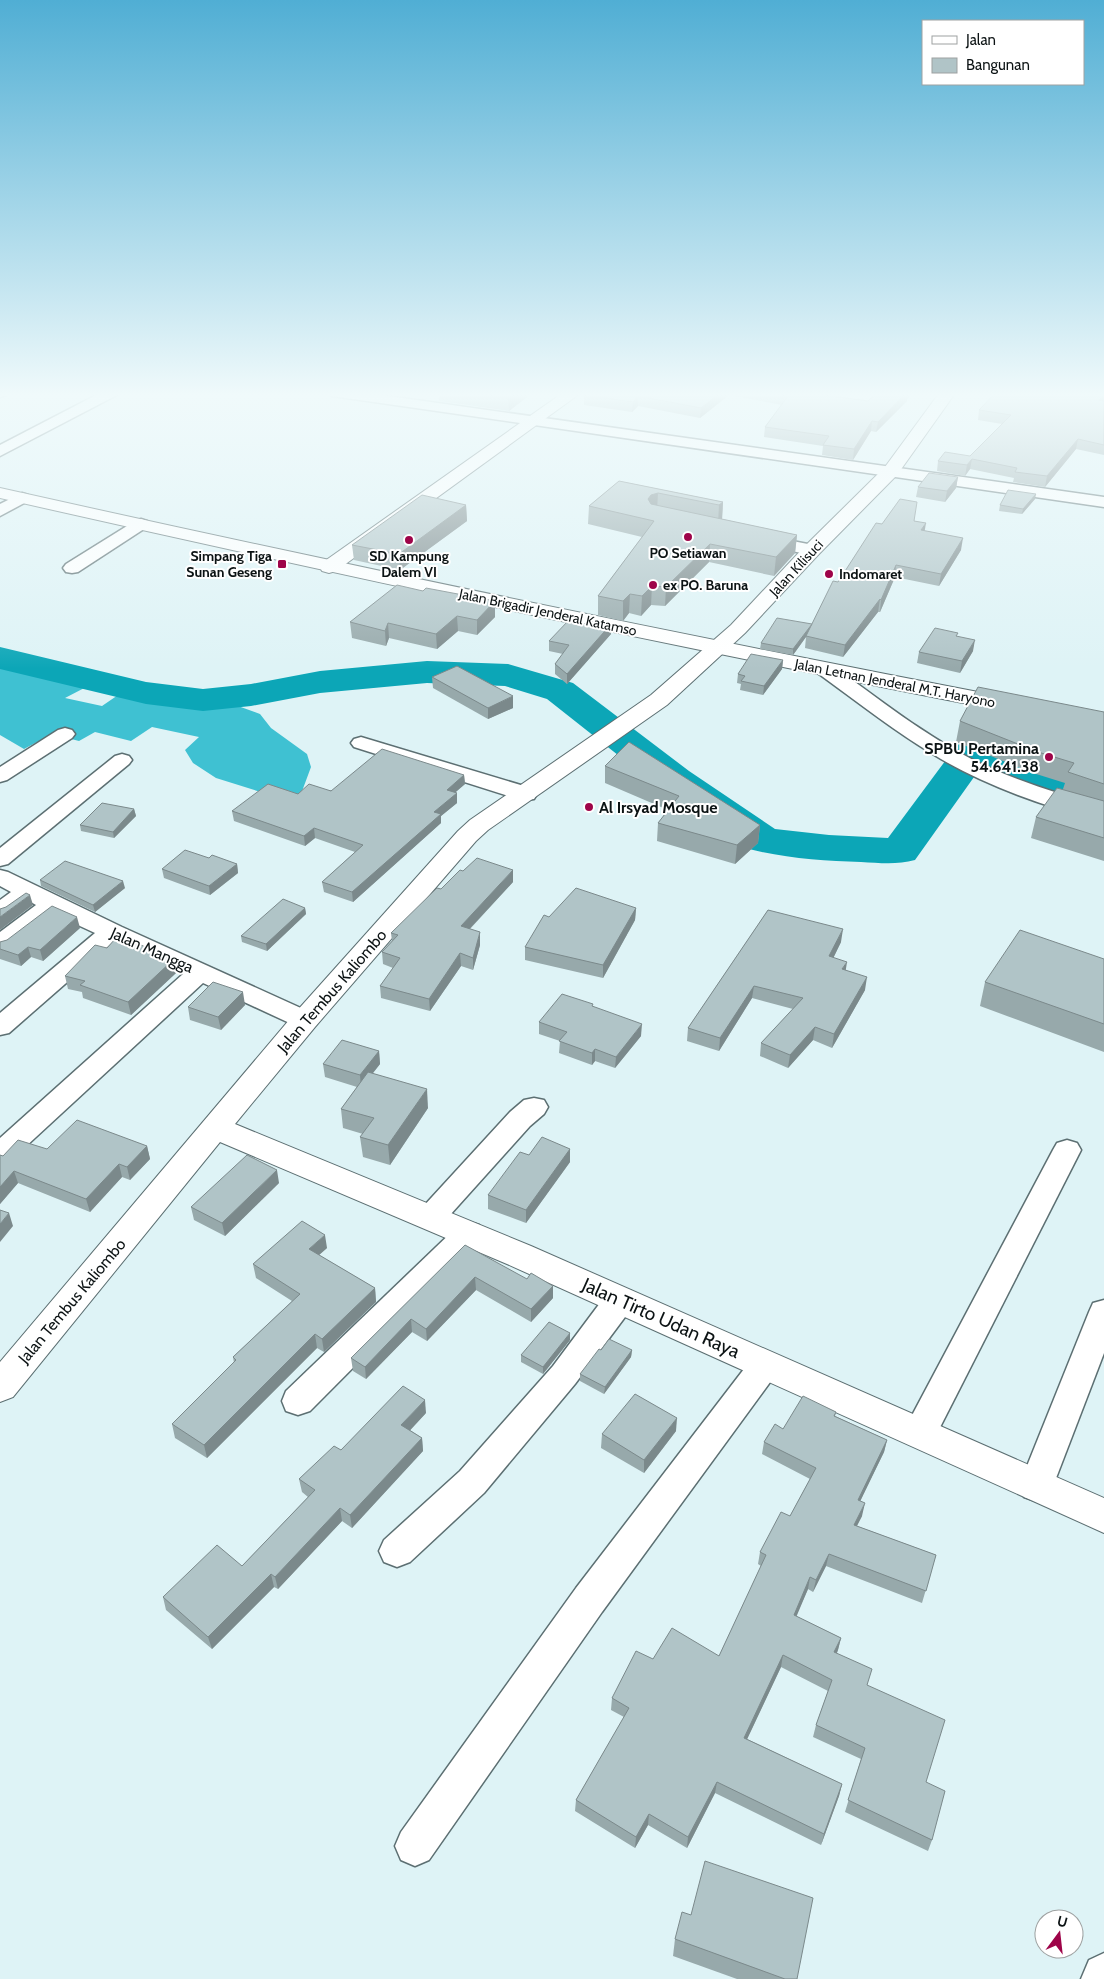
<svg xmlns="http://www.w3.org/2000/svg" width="1104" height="1979" viewBox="0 0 1104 1979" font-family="Cabin,sans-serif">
<rect width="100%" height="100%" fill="#def3f6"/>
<polygon fill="#3fc1d2" points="0,664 42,671 92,684 65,698 102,706 121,693 238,706 260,714 271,728 307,754 311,767 301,794 280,798 216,778 193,763 185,750 199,737 152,727 131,741 95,732 79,741 52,734 24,749 0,735"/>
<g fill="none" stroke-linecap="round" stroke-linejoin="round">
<path fill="#0ca6b7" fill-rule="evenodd" d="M0 647 146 682 203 689 251 684 320 671 427 661 508 664 573 683 689 771 775 829 829 835 888 838 957 745 971 741 985 745 1050 771 1104 788V813L1022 789 979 770 915 860C897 865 880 863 861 862 824 861 785 858 749 849L661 789 547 699 505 686 427 683 320 693 251 706 203 711 146 704 0 669Z"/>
<defs>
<g id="street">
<polygon points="0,392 9,392 7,395 0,397"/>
<polygon points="102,392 119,392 117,395 0,456 0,445"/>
<polygon points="325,392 360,392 1104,497 1104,507 332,396"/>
<polygon points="22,493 28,495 30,498 28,501 0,516 0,504"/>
<polygon points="141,519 147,521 149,524 147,527 78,572 72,573 66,572 63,568 66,564 135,521"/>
<polygon points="762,535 818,546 820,550 818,554 812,555 756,544 754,540 756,536"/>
<path d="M826 664 833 666C879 699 924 735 975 761 1016 781 1061 794 1104 808V822C1050 808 989 787 941 759 898 734 859 703 819 674L816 670 819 666Z"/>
<polygon points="65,728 72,730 75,734 72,738 7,780 0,782 0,767 58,730"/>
<polygon points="361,737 534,789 537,794 534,799 526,800 518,799 354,747 351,743 354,739"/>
<polygon points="122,754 129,756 132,760 129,764 8,864 0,866 0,848 115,756"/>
<polygon points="0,870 8,872 122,927 314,1014 318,1020 314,1026 305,1028 296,1026 203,983 10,1161 0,1164 0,1138 183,974 113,942 9,1033 0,1035 0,1013 95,933 54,914 9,949 0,952 0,932 36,905 29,901 8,916 0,918 0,900 11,892 0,886"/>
<polygon points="534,1098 544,1100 548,1107 544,1114 530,1126 441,1225 431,1228 421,1225 416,1217 421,1209 510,1112 524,1100"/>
<polygon points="1067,1140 1077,1143 1081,1150 932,1443 920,1447 908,1443 903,1433 908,1423 1053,1150 1057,1143"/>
<polygon points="469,1222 479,1225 484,1233 479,1241 310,1411 298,1415 286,1411 282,1401 286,1391 459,1225"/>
<polygon points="620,1288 631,1291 635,1300 631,1309 575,1384 484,1493 410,1562 397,1567 384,1562 379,1551 384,1540 460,1471 553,1366 609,1291"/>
<polygon points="1104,1300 1104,1353 1053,1486 1048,1497 1036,1501 1024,1497 1019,1486 1089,1312 1093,1303"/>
<polygon points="765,1352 776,1356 781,1365 776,1374 602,1612 429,1860 415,1866 401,1860 395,1846 401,1832 576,1588 754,1356"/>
<polygon points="1104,1953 1104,1979 1081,1979 1089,1960"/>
</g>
<g id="secondary">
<polygon points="564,392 582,392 336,571 329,573 322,571 320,567 322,563"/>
<polygon points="940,392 956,392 897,475 819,554 745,633 667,705 488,830 476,841 315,1027 235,1124 531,1246 1104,1498 1104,1533 507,1264 220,1142 13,1397 0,1402 0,1362 295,1013 458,831 470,820 651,695 731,625 805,546 885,467"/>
</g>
<path id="primary" d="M0 488C335 563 671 633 1009 698L1017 700 1020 705 1017 710 1009 712C671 646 335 574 0 498Z"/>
</defs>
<use href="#street" stroke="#5c6f72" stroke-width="3"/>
<use href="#secondary" stroke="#5c6f72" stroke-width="2"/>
<use href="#primary" stroke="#5c6f72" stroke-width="2"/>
<use href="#street" fill="#fff" fill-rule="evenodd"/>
<use href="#secondary" fill="#fff" fill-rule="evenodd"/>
<use href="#primary" fill="#fff" fill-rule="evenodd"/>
</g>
<g fill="#97a9ab">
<polygon points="439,392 531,392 531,394 509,411 439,401"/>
<polygon points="587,392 807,392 806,392 868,401 907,399 907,401 876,432 871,431 853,460 822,455 823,446 764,437 765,427 782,405 729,395 700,418 638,406 632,412 584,405 584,395"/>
<polygon points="1104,392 1104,455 1076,449 1045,487 1013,482 1014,478 970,469 965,476 937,471 938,461 970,456 1002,424 978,420 979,410"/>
<polygon points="958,477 956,488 945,502 916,497 918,487"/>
<polygon points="619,481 723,502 722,519 797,535 795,553 774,576 709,562 665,606 651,605 641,616 629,613 623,621 598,615 598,596 642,537 588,524 589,506"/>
<polygon points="1035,499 1022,514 999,511 1000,505"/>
<polygon points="466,505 467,521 400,570 354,560 352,545"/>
<polygon points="914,521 924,531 961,550 939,586 895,577 880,612 878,612 843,657 805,648 806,637 793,655 760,649 761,643 812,624 838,582 882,524"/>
<polygon points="423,591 495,601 495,617 477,635 458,631 437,649 389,638 386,646 352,638 350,622"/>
<polygon points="584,624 611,624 611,634 567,684 555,674 555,664 563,654 549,651 549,641"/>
<polygon points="957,636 973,651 960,673 917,663 919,652"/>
<polygon points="783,660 782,669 763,695 740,690 741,684 737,683 738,674"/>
<polygon points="432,677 513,708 488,719 433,688"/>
<polygon points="1104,712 1104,861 1031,838 1036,817 1063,789 1065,783 1033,773 956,742 960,721"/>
<polygon points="605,766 760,825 758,843 735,864 657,841 658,823 668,810 605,783"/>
<polygon points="464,775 465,784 455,792 457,803 441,816 441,823 353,902 324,892 322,882 355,852 315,838 305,846 234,821 232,811 298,794"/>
<polygon points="134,809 136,816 114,838 81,831 80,825"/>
<polygon points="209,858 237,864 238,873 210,895 164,878 162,869"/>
<polygon points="40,880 125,888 95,912 41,886"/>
<polygon points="513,882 470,929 480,945 473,970 461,966 430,1011 381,998 380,986 393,968 383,964 382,952 392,941 391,933 441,889"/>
<polygon points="305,908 306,914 267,951 242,942 241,936"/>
<polygon points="636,908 635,920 603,978 525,960 525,947"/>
<polygon points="768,910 841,942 833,958 865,990 832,1048 813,1040 788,1068 760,1056 761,1043 793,1009 752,998 719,1051 687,1041 688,1028"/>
<polygon points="80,928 43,961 31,957 21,966 0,959 0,942"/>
<polygon points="107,948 173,960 176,973 131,1015 83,998 82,992 68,989 65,976"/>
<polygon points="1104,959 1104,1052 980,1006 985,982"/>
<polygon points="245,1005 221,1030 190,1020 188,1007"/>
<polygon points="593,1007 641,1036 615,1068 595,1061 592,1065 559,1053 560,1041 539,1034 539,1022"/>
<polygon points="379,1051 380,1064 373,1073 428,1108 390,1165 363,1157 360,1137 363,1134 343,1128 341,1109 357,1087 325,1077 323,1064"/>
<polygon points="147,1146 150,1159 130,1180 122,1177 90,1212 18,1183 0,1204 0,1155 3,1156 47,1149"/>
<polygon points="570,1149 570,1162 526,1223 488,1209 488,1195 529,1155"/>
<polygon points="279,1183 225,1236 194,1220 191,1207"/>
<polygon points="465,1245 553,1298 531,1322 476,1290 427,1341 412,1332 366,1379 353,1371 351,1358"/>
<polygon points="327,1248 319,1255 375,1288 376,1302 324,1352 317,1348 207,1458 175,1438 172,1424 234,1363 233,1357 292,1301 256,1278 253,1264"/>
<polygon points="570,1340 543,1374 521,1362 521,1355"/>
<polygon points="601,1350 632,1350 631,1357 604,1394 580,1381 580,1374"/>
<polygon points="836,1412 835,1416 887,1440 884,1452 860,1501 862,1516 857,1526 936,1555 922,1603 826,1566 813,1592 808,1589 796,1616 841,1638 837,1653 868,1686 926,1782 932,1840 928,1851 845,1812 861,1759 813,1737 816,1725 828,1691 781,1667 747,1739 842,1784 839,1796 821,1845 715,1793 687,1848 648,1825 635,1848 575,1811 576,1800 624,1717 611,1710 612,1698 653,1659 719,1656 761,1566 758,1564 760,1552 790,1516 810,1479 762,1454 764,1442 783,1429"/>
<polygon points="426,1413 410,1430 422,1438 423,1451 352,1528 342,1521 278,1589 274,1587 212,1649 166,1610 163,1597 242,1566 308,1497 302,1492 299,1479 341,1450"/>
<polygon points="676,1431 644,1473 601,1448 602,1434"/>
<polygon points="675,1939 797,1979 737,1979 673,1956"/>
</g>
<g fill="#7b898b">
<polygon points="516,392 531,392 531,394 509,411 508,398"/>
<polygon points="721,392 729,392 729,395 700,418 701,408"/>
<polygon points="907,392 914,392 907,399 907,401 876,432 878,422"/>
<polygon points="1104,395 1104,403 1099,400"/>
<polygon points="638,396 638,406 632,412 633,402"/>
<polygon points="872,421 871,431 853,460 854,449"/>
<polygon points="1078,439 1076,449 1045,487 1047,476"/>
<polygon points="972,459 970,469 965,476 967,465"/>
<polygon points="958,477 956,488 945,502 947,491"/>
<polygon points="658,493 657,511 650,513 648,499 651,495"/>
<polygon points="1036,494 1035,499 1022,514 1023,509"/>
<polygon points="723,502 722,520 718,524 719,505"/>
<polygon points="466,505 467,521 400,570 399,554"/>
<polygon points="926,523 924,535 921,530"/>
<polygon points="797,535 795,553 774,576 776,557"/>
<polygon points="963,538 961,550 939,586 941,574"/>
<polygon points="710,544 709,562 665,606 666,587"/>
<polygon points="896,565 895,577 880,612 881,600"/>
<polygon points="652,586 651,605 641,616 642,596"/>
<polygon points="630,594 629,613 623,621 623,601"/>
<polygon points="880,599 878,612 843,657 845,645"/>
<polygon points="495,601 495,617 477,635 477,620"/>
<polygon points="457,616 458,631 437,649 436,634"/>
<polygon points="388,623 389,638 386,646 385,631"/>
<polygon points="611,624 611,634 567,684 567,674"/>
<polygon points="812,624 811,630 793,655 793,649"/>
<polygon points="975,640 973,651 960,673 962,661"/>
<polygon points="783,660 782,669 763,695 764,686"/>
<polygon points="513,696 513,708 488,719 488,708"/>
<polygon points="464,775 465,784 448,799 447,790"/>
<polygon points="457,793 457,803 441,816 441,823 353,902 352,892 434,812"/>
<polygon points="134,809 136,816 114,838 113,832"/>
<polygon points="760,825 758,843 735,864 737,845"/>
<polygon points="314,828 315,838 305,846 304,836"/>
<polygon points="237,864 238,873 210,895 209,886"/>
<polygon points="513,870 513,882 461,938 461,926"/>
<polygon points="123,881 125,888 95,912 93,905"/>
<polygon points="30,895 33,905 0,930 0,917"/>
<polygon points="305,908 306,914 267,951 266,944"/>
<polygon points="636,908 635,920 603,978 603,965"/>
<polygon points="77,917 80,928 43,961 40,950"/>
<polygon points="843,929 841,942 828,969 829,956"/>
<polygon points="480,932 480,945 473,970 473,958"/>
<polygon points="28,947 31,957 21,966 18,955"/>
<polygon points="460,953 461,966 430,1011 429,999"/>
<polygon points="173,960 176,973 131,1015 128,1002"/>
<polygon points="847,962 845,975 842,969"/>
<polygon points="867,977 865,990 832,1048 834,1034"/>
<polygon points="754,986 752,998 719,1051 720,1038"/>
<polygon points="243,992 245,1005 221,1030 218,1017"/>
<polygon points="642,1024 641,1036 615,1068 616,1057"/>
<polygon points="815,1027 813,1040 788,1068 790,1055"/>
<polygon points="595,1049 595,1061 592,1065 592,1053"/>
<polygon points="379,1051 380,1064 361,1088 360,1075"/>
<polygon points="427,1089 428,1108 390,1165 388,1145"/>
<polygon points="147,1146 150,1159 130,1180 127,1167"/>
<polygon points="570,1149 570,1162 526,1223 526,1210"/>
<polygon points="119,1164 122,1177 90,1212 86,1199"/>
<polygon points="277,1170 279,1183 225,1236 222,1223"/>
<polygon points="14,1171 18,1183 0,1204 0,1187"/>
<polygon points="9,1213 13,1226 0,1242 0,1224"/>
<polygon points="325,1235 327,1248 311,1262 309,1249"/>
<polygon points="475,1277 476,1290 427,1341 426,1329"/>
<polygon points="553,1286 553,1298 531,1322 531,1309"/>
<polygon points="375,1288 376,1302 324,1352 322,1339"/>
<polygon points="411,1319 412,1332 366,1379 365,1367"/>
<polygon points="570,1333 570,1340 543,1374 543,1367"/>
<polygon points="315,1334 317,1348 207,1458 204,1445"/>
<polygon points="632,1350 631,1357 604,1394 605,1387"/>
<polygon points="425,1400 426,1413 403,1438 401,1425"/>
<polygon points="677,1418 676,1431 644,1473 644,1460"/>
<polygon points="422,1438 423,1451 352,1528 350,1515"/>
<polygon points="887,1440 884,1452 855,1512 858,1500"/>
<polygon points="865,1503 862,1516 851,1537 854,1525"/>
<polygon points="340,1508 342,1521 278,1589 275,1577"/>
<polygon points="829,1554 826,1566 813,1592 816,1580"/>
<polygon points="271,1574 274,1587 212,1649 208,1637"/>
<polygon points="810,1577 808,1589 792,1627 794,1615"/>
<polygon points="841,1638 838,1650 832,1664 834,1652"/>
<polygon points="783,1655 781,1667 742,1750 744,1738"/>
<polygon points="717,1782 715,1793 687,1848 688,1837"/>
<polygon points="842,1784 839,1796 821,1845 824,1834"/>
<polygon points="649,1814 648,1825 635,1848 636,1837"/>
</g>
<g fill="#b0c4c7" stroke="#7b898b">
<polygon points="469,392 516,392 508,398"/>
<polygon points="587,392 721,392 701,408 638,396 633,402 584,395"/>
<polygon points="767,392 803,392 868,401 878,392 907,392 878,422 872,421 854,449 823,445 829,436 765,427 788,396"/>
<polygon points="996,392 1104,392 1104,395 1099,400 1104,401 1104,445 1078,439 1047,476 1015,472 1017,468 972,459 967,465 938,461 945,452 970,456 1011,415 979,410"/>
<polygon points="929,473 958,477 947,491 918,487"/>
<polygon points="619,481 723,502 719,505 658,493 651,495 648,499 651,504 797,535 776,557 710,544 666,587 652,586 642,596 630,594 623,601 598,596 654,521 589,506"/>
<polygon points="1008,490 1036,494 1023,509 1000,505"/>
<polygon points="422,495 466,505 399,554 352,545"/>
<polygon points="900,499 917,502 914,521 926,523 921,530 963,538 941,574 896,565 881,600 880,599 845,645 806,636 833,581 838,582 876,523 882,524"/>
<polygon points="397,585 423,591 426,588 495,601 477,620 457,616 436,634 388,623 385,631 350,622"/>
<polygon points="777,618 812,624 793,649 761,643"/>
<polygon points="588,620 611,624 567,674 555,664 569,645 549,641 568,621 584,624"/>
<polygon points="935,628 958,633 956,636 975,640 962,661 919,652"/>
<polygon points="751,654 783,660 764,686 741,681 745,676 738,674"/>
<polygon points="457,666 513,696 488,708 432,677"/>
<polygon points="978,687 1104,712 1104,784 1068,772 1074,763 1038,752 960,721"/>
<polygon points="629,742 760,825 737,845 658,823 679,796 605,766"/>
<polygon points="382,749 464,775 447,790 457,793 434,812 441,814 352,892 322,882 363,845 314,828 304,836 232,811 268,784 298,794 309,784 331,791"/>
<polygon points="1057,788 1104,801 1104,838 1036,817"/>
<polygon points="102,803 134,809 113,832 80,825"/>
<polygon points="185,850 209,858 212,855 237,864 209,886 162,869"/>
<polygon points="477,858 513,870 461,926 480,932 473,958 460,953 429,999 380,986 400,958 382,952 398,935 391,933 437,888 441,889 460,870 463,871"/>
<polygon points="65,861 123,881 93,905 40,880"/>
<polygon points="576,888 636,908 603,965 525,947 544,915 549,917"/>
<polygon points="26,893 30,895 0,917 0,909 6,907"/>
<polygon points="283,899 305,908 266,944 241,936"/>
<polygon points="52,906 77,917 40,950 28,947 18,955 0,949 0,942 7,940"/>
<polygon points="768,910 843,929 829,956 847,962 842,969 867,977 834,1034 815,1027 790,1055 761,1043 803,998 754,986 720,1038 688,1028"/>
<polygon points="1020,930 1104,959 1104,1024 985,982"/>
<polygon points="115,939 141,945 173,960 128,1002 80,985 85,981 65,976 95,945 107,948"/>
<polygon points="213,982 243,992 218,1017 188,1007"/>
<polygon points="562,994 593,1004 592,1006 642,1024 616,1057 595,1049 592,1053 559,1041 567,1032 539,1022"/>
<polygon points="342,1040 379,1051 360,1075 323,1064"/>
<polygon points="368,1072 427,1089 388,1145 360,1137 374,1118 341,1109"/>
<polygon points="77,1120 147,1146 127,1167 119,1164 86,1199 14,1171 0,1187 0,1155 3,1156 18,1140 47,1149"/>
<polygon points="542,1137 570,1149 526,1210 488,1195 520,1152 529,1155"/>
<polygon points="247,1155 277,1170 222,1223 191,1207"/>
<polygon points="0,1210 9,1213 0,1224"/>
<polygon points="302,1221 325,1235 309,1249 375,1288 322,1339 315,1334 204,1445 172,1424 236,1360 233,1357 300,1294 253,1264"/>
<polygon points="465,1245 527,1279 531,1273 553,1286 531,1309 475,1277 426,1329 411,1319 365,1367 351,1358"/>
<polygon points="549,1322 570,1333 543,1367 521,1355"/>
<polygon points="609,1339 632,1350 605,1387 580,1374 599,1349 601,1350"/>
<polygon points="403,1386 425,1400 401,1425 422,1438 350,1515 340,1508 275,1577 271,1574 208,1637 163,1597 217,1545 242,1566 315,1490 299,1479 334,1446 341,1450"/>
<polygon points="635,1394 677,1418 644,1460 602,1434"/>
<polygon points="803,1396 836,1412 834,1416 887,1440 858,1500 865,1503 854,1525 936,1555 926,1591 829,1554 816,1580 810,1577 794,1615 841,1638 834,1652 872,1669 867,1685 945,1720 926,1782 945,1791 932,1840 848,1800 865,1748 816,1725 832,1680 783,1655 744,1738 842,1784 824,1834 717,1782 688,1837 649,1814 636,1837 576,1800 629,1708 612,1698 636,1651 653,1659 672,1628 719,1656 766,1555 760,1552 781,1512 790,1516 816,1468 764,1442 775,1424 783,1429"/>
<polygon points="705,1861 813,1898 797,1979 785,1979 675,1939 682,1912 691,1915"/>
</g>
<linearGradient id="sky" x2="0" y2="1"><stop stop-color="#50aed4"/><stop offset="0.59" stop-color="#f0fafb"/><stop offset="1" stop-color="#f0fafb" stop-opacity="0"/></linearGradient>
<rect width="1104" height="669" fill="url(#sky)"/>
<g fill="#9e0449" stroke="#fff" stroke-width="2">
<circle cx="688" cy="537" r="5"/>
<circle cx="409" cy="540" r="5"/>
<rect x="277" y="559" width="10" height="10" rx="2.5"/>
<circle cx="829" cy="574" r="5"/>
<circle cx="653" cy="585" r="5"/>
<circle cx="1049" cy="757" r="5"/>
<circle cx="589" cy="807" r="5"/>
</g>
<g text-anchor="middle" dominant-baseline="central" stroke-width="4" stroke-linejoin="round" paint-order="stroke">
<g font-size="14" font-weight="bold" fill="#0c1314" stroke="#fff">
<text x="688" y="553">PO Setiawan</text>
<text x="272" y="556" text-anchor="end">Simpang Tiga<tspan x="272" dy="16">Sunan Geseng</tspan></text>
<text x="409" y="556">SD Kampung<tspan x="409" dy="16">Dalem VI</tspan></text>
<text x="839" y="574" text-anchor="start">Indomaret</text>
<text x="663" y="585" text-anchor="start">ex PO. Baruna</text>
</g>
<g font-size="14" fill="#0c1314" stroke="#fff">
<text transform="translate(796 568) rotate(-47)">Jalan Kilisuci</text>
<text transform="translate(548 612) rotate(12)">Jalan Brigadir Jenderal Katamso</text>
<text transform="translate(895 683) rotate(11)">Jalan Letnan Jenderal M.T. Haryono</text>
</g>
<g font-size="16" font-weight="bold" fill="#0c1314" stroke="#fff" text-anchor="end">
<text x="1039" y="748">SPBU Pertamina<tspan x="1039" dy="18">54.641.38</tspan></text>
<text x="599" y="807" text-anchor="start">Al Irsyad Mosque</text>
</g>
<g font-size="16" fill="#0c1314" stroke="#fff">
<text transform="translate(152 950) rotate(24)">Jalan Mangga</text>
<text transform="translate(332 991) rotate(-49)">Jalan Tembus Kaliombo</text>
<text transform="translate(72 1301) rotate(-50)">Jalan Tembus Kaliombo</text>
</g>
<g font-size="19" fill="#0c1314" stroke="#fff">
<text transform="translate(661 1318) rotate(24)">Jalan Tirto Udan Raya</text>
</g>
</g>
<rect x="922" y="20" width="162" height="65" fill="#ffffff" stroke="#9ea1a1"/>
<rect x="932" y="36" width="25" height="8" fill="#ffffff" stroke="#9ea1a1"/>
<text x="966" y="45" font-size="15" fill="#0c1314">Jalan</text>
<rect x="932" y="58" width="25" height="15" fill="#b0c4c7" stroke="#9ea1a1"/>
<text x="966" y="70" font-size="15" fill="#0c1314">Bangunan</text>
<g transform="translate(1059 1934) rotate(15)"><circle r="24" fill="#ffffff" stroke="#9ea1a1"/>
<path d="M0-4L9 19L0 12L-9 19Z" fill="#9e0449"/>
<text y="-8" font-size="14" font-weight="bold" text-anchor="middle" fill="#0c1314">U</text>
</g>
</svg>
